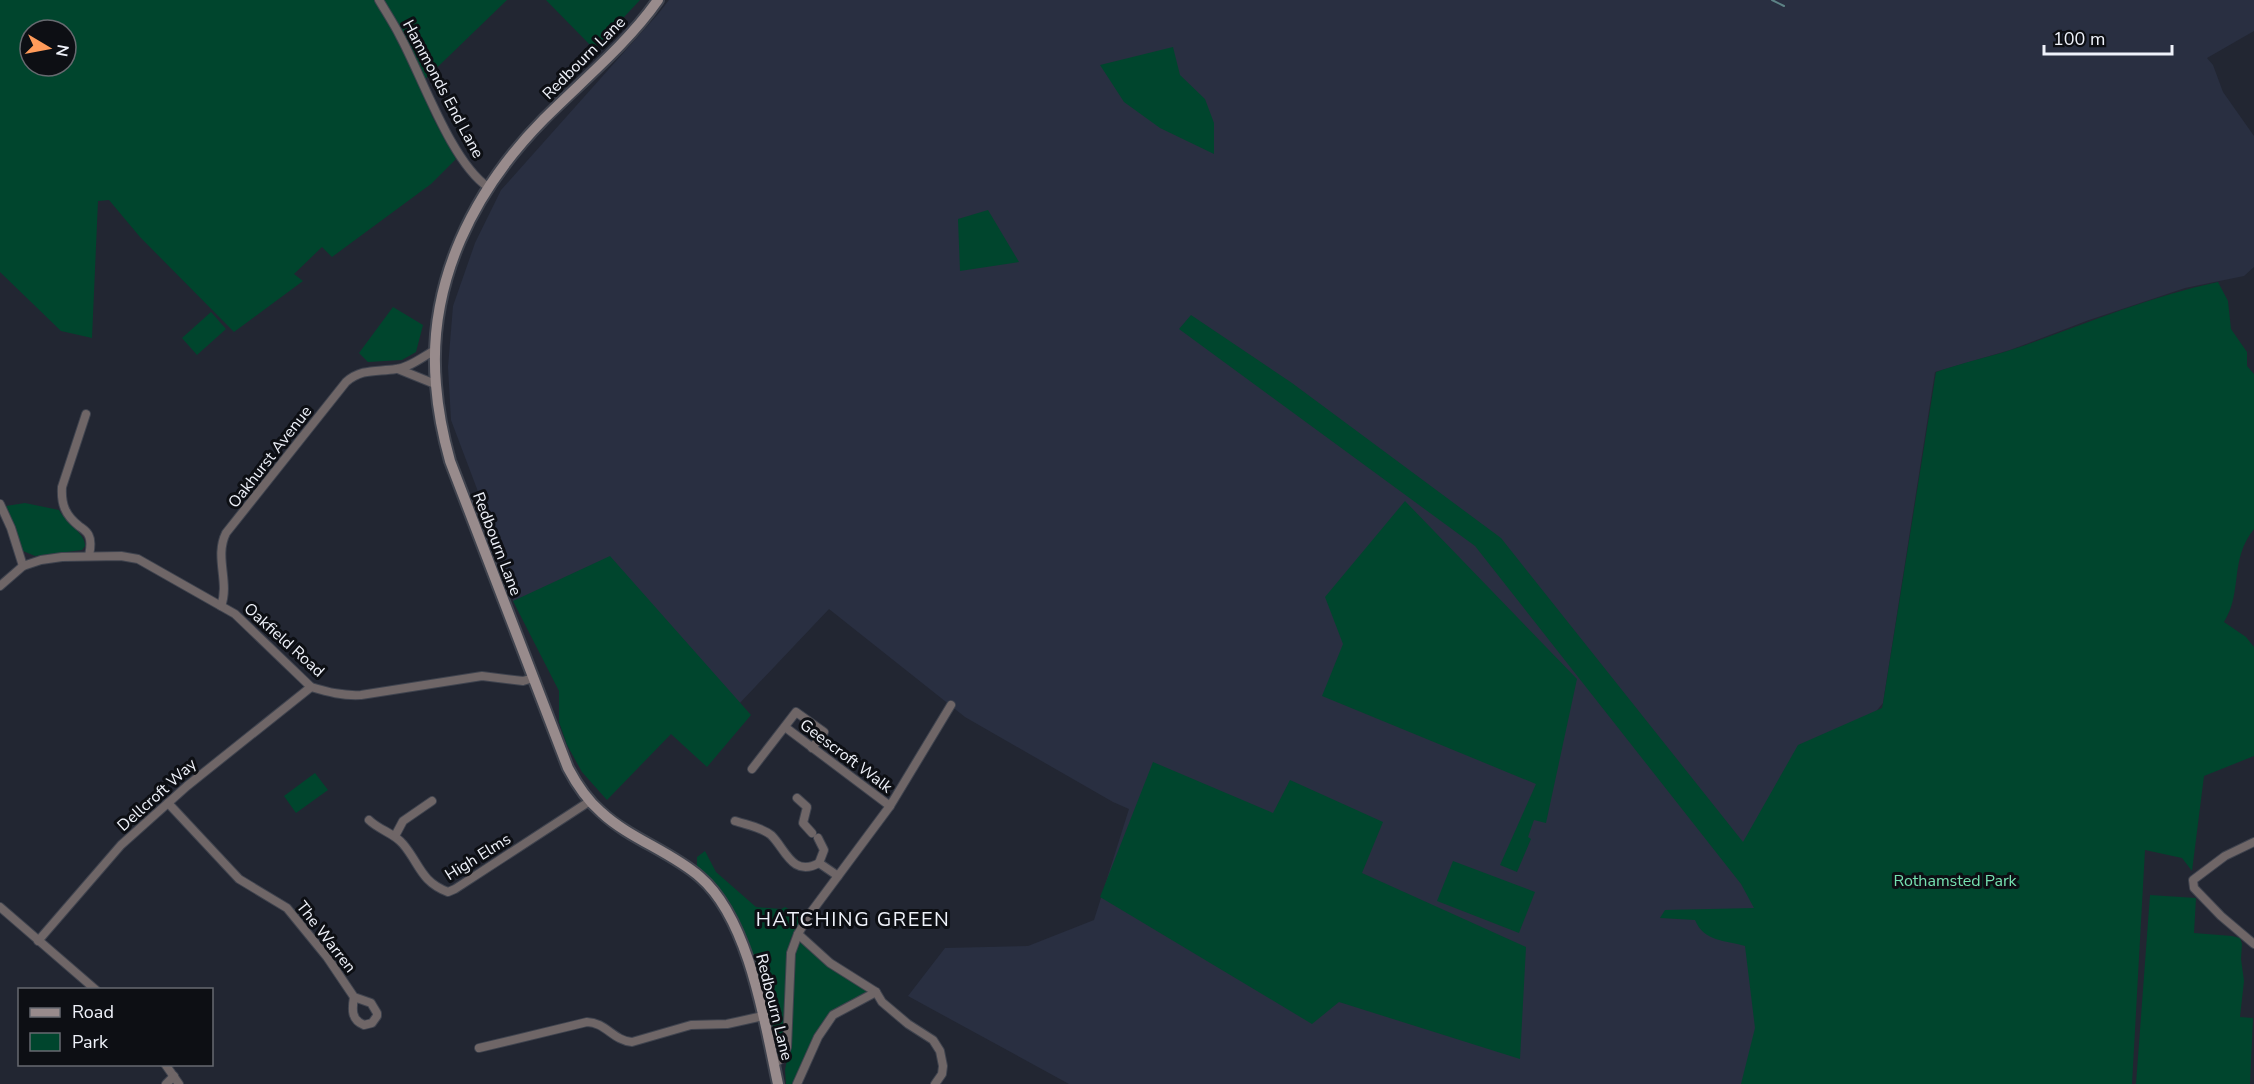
<svg xmlns="http://www.w3.org/2000/svg" width="2254" height="1084" viewBox="0 0 2254 1084" font-family="'Nunito Sans',sans-serif">
<rect width="100%" height="100%" fill="#222632"/>
<polygon fill="#292f41" points="669,0 2254,0 2254,31 2207,58 2213,65 2223,92 2254,136 2254,267 2244,276 2185,288 2089,320 2010,350 1935,372 1883,703 1749,865 1786,1084 1069,1084 908,996 945,948 1028,946 1094,920 1129,809 1113,802 965,717 829,609 703,742 513,601 477,489 451,420 448,367 453,306 475,243 501,190 658,14"/>
<g fill="#00452d" fill-rule="evenodd">
<path d="M0 0H507L420 84 432 116 456 159 431 184 332 257 322 247 294 274 303 281 234 332 140 237 109 200 98 201 92 338 61 331 0 272ZM30 30H66V66H30Z"/>
<polygon points="546,0 640,0 594,49"/>
<polygon points="1173,47 1180,75 1205,99 1214,123 1214,154 1160,128 1124,102 1100,65"/>
<polygon points="988,210 1019,262 960,271 958,219"/>
<path d="M2218 282 2228 301 2231 329 2247 352V366L2254 374V529C2229 560 2243 592 2224 622L2246 637 2254 647V756L2204 776 2192 871 2182 858 2145 850 2132 1084H1741L1755 1028 1745 946C1725 940 1704 942 1695 920L1660 918 1665 910 1754 908 1741 884 1475 546 1179 329 1191 315 1292 383 1501 538 1743 842 1798 745 1882 708 1883 703 1936 372C1964 362 1994 356 2023 346 2088 323 2151 296 2218 282Z"/>
<polygon points="393,307 423,325 416,352 402,360 368,362 359,353"/>
<polygon points="211,312 226,329 197,355 182,338"/>
<polygon points="1405,501 1577,679 1546,823 1534,820 1528,837 1531,839 1517,872 1500,865 1536,784 1322,696 1343,644 1325,597"/>
<path d="M25 503 59 510C65 522 86 534 85 546L82 550 35 556 23 551 6 506Z"/>
<polygon points="610,556 751,715 707,767 671,734 607,800 582,772 567,745 559,722 559,691 513,601"/>
<polygon points="1153,762 1273,813 1290,780 1383,822 1362,873 1526,947 1520,1059 1339,1002 1312,1024 1100,897"/>
<polygon points="315,773 328,790 296,813 284,796"/>
<path d="M705 851 716 872 756 907 781 909 785 907 803 917 791 938 788 950 783 1051H779C760 987 751 912 697 867V857Z"/>
<polygon points="1453,861 1535,892 1519,933 1437,901"/>
<polygon points="2150,895 2196,898 2194,933 2232,936 2240,938 2242,944 2241,959 2244,981 2240,1017 2253,1018 2250,1084 2136,1084"/>
<polygon points="798,941 867,989 867,993 831,1012 814,1037 794,1084 786,1084 785,1070 790,1044 795,950"/>
</g>
<g fill="none" stroke-linecap="round" stroke-linejoin="round">
<polyline stroke="#5d8386" stroke-width="2" points="1772,0 1784,6"/>
<defs>
<g id="street">
<path d="M379 0C386 12 394 24 400 36 422 76 451 162 488 187"/>
<polyline points="398,369 435,384"/>
<path d="M86 414 62 487C61 504 65 515 79 526 83 529 87 531 89 536 92 542 90 550 89 556"/>
<polyline points="0,504 11,528 23,566"/>
<path d="M0 586 23 566 41 560 62 557 121 556 138 559 235 614 311 687C328 692 343 696 361 695L482 676 523 681 533 678"/>
<path d="M221 606C230 582 214 557 226 533L346 382C362 368 377 372 396 369 409 368 424 356 435 350"/>
<polyline points="785,727 890,806"/>
<polyline points="752,769 796,712 824,732 812,748"/>
<polyline points="797,798 807,807 803,823 812,833"/>
<path d="M168 803 239 879 287 908 327 957 354 997 371 1003 377 1013V1016L372 1023 364 1025C351 1020 352 1009 354 997"/>
<path d="M369 820C379 830 394 833 403 844 420 864 420 881 448 892L455 889 590 801"/>
<path d="M735 821C747 825 761 827 771 835 785 848 792 878 819 863"/>
<polyline points="395,836 403,821 432,801"/>
<polyline points="818,838 824,850 819,863 838,876"/>
<polyline points="2254,842 2225,856 2193,880 2194,888 2221,916 2254,944"/>
<polyline points="0,907 96,990"/>
<polyline points="798,934 830,963 876,992 882,1002 908,1024 933,1040 940,1051 943,1066 942,1074 935,1084"/>
<polyline points="38,941 121,845 187,786 311,687"/>
<path d="M479 1048 587 1022C605 1022 614 1041 632 1042L691 1025 727 1024 763 1016"/>
<polyline points="165,1064 179,1084"/>
<polyline points="773,1064 783,1058 787,1047 791,953 798,934 809,915 890,806 951,705"/>
<polyline points="166,1084 174,1076"/>
<polyline points="797,1084 818,1037 833,1015 876,992"/>
</g>
<path id="secondary" d="M658 0C628 43 582 81 544 119 474 190 427 282 436 385 438 411 443 436 450 461L568 768C577 785 587 800 601 812 630 839 670 851 700 877 749 919 765 1023 778 1084"/>
</defs>
<use href="#street" stroke="#3f434e" stroke-width="10"/>
<use href="#secondary" stroke="#3f434e" stroke-width="14"/>
<use href="#street" stroke="#6f6667" stroke-width="8"/>
<use href="#secondary" stroke="#988b8c" stroke-width="10"/>
</g>
<g text-anchor="middle" dominant-baseline="central" stroke-width="6" stroke-linejoin="round" paint-order="stroke">
<g font-size="16" fill="#eff2fa" stroke="#0d0f14">
<text transform="translate(584 58) rotate(-45)">Redbourn Lane</text>
<text transform="translate(443 89) rotate(62)">Hammonds End Lane</text>
<text transform="translate(270 457) rotate(-52)">Oakhurst Avenue</text>
<text transform="translate(497 544) rotate(69)">Redbourn Lane</text>
<text transform="translate(284 640) rotate(42)">Oakfield Road</text>
<text transform="translate(846 756) rotate(37)">Geescroft Walk</text>
<text transform="translate(157 795) rotate(-42)">Dellcroft Way</text>
<text transform="translate(478 857) rotate(-32)">High Elms</text>
<text transform="translate(326 937) rotate(52)">The Warren</text>
<text transform="translate(774 1007) rotate(76)">Redbourn Lane</text>
</g>
<g font-size="16" fill="#77e3b2" stroke="#0d0f14">
<text x="1955" y="881">Rothamsted Park</text>
</g>
<g font-size="20" letter-spacing="1.5" fill="#eff2fa" stroke="#0d0f14">
<text x="853" y="919">HATCHING GREEN</text>
</g>
</g>
<rect x="18" y="988" width="195" height="78" fill="#0d0f14" stroke="#676a70" stroke-width="1.5"/>
<rect x="30" y="1008" width="30" height="9" fill="#988b8c" stroke="#676a70" stroke-width="1.5"/>
<text x="72" y="1018" font-size="18" fill="#eff2fa">Road</text>
<rect x="30" y="1033" width="30" height="18" fill="#00452d" stroke="#676a70" stroke-width="1.5"/>
<text x="72" y="1048" font-size="18" fill="#eff2fa">Park</text>
<g transform="translate(48 48) rotate(100)"><circle r="28" fill="#0d0f14" stroke="#676a70" stroke-width="1.5"/>
<path d="M0-4.5L10 22L0 15L-10 22Z" fill="#ff9b5a"/>
<text y="-9" font-size="16" font-weight="bold" text-anchor="middle" fill="#eff2fa">N</text>
</g>
<path d="M2044 45v9h128v-9" fill="none" stroke="#eff2fa" stroke-width="3"/>
<text x="2053" y="45" font-size="18" fill="#eff2fa" stroke="#0d0f14" stroke-width="4.5" paint-order="stroke">100 m</text>
</svg>
